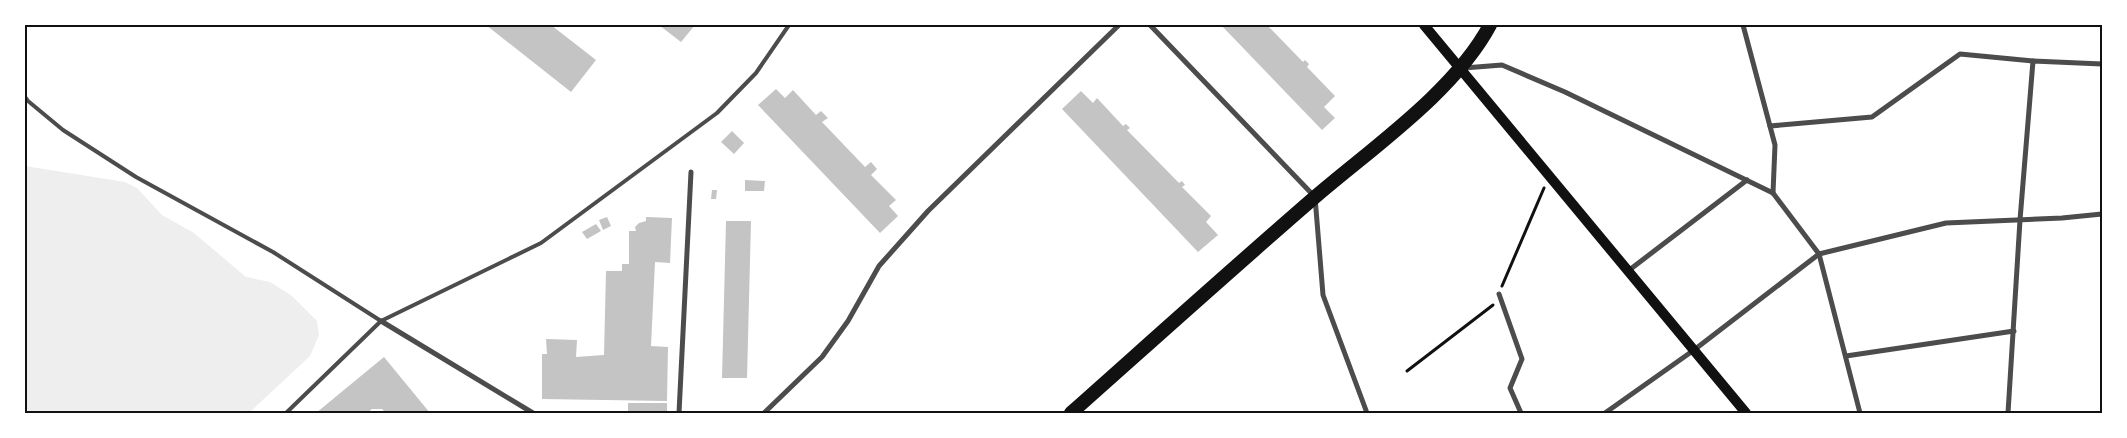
<svg xmlns="http://www.w3.org/2000/svg" width="2127" height="438" viewBox="0 0 2127 438" font-family="Montserrat,sans-serif">
<rect width="100%" height="100%" fill="#fff"/>
<polygon fill="#eee" points="25,166 125,182 137,188 162,215 194,233 246,277 270,282 292,296 317,321 319,335 310,356 249,413 30,413 25,407"/>
<g fill="#c4c4c4">
<polygon points="486,25 551,25 596,60 571,92"/>
<polygon points="659,25 695,25 681,42"/>
<polygon points="1221,25 1267,25 1303,62 1305,60 1309,64 1307,67 1335,96 1324,107 1335,118 1322,130"/>
<polygon points="776,89 785,98 793,90 816,115 821,111 828,118 822,122 865,167 871,162 877,169 871,175 896,200 889,206 898,216 880,233 758,105"/>
<polygon points="1081,91 1093,103 1097,98 1123,126 1126,124 1130,128 1127,130 1179,183 1182,181 1185,185 1182,187 1211,216 1206,222 1218,235 1198,252 1062,109"/>
<polygon points="732,131 744,143 734,154 721,142"/>
<polygon points="745,180 765,181 764,191 745,191"/>
<polygon points="712,190 717,190 716,199 711,199"/>
<polygon points="607,217 611,226 603,230 599,220"/>
<polygon points="646,217 672,218 670,263 655,262 651,346 668,347 667,401 542,399 542,354 547,354 546,339 577,340 576,357 604,355 606,271 622,271 622,264 629,264 629,231 636,231 635,227 639,223 646,221"/>
<polygon points="726,221 751,221 747,378 722,378"/>
<polygon points="596,224 601,231 587,239 582,232"/>
<polygon points="384,357 430,413 386,413 382,409 372,409 367,413 316,413"/>
<polygon points="628,403 667,403 667,412 628,411"/>
</g>
<g fill="none" stroke-linecap="round" stroke-linejoin="round">
<g stroke="#111" stroke-width="3">
<polyline points="1502,286 1544,188"/>
<polyline points="1407,371 1493,305"/>
</g>
<g stroke="#4c4c4c" stroke-width="4">
<polyline points="25,97 28,101 63,130 136,177 273,252 381,321"/>
<polyline points="286,413 381,321 541,243 717,113 756,73 789,25"/>
</g>
<g stroke="#4c4c4c" stroke-width="5">
<polyline points="1150,25 1315,197 1323,295 1367,413"/>
<polyline points="1743,25 1775,145 1773,193"/>
<polyline points="1464,68 1502,65 1565,92 1773,193 1819,254 1860,413"/>
<polyline points="1770,126 1872,117 1960,54 2033,61"/>
<polyline points="1628,271 1747,180"/>
<polyline points="1499,294 1522,359 1510,388 1521,413"/>
<polyline points="381,321 533,413"/>
<polyline points="1846,356 2014,331"/>
<polyline points="679,413 691,172"/>
<polyline points="764,413 822,357 848,321 879,266 928,211 1119,25"/>
<polyline points="1605,413 1694,350 1819,254 1946,223 2062,218 2102,214"/>
<polyline points="2008,413 2020,220 2033,61 2102,64"/>
</g>
<polyline stroke="#111" stroke-width="10" points="1424,25 1746,413"/>
<path stroke="#111" stroke-width="14" d="M1071 413C1152 341 1233 268 1315 197 1372 148 1455 91 1490 25"/>
</g>
<rect width="2127" height="438" fill="none" stroke="#ffffff" stroke-width="52"/>
<rect x="26" y="26" width="2075" height="386" fill="none" stroke="#111" stroke-width="2"/>
</svg>
